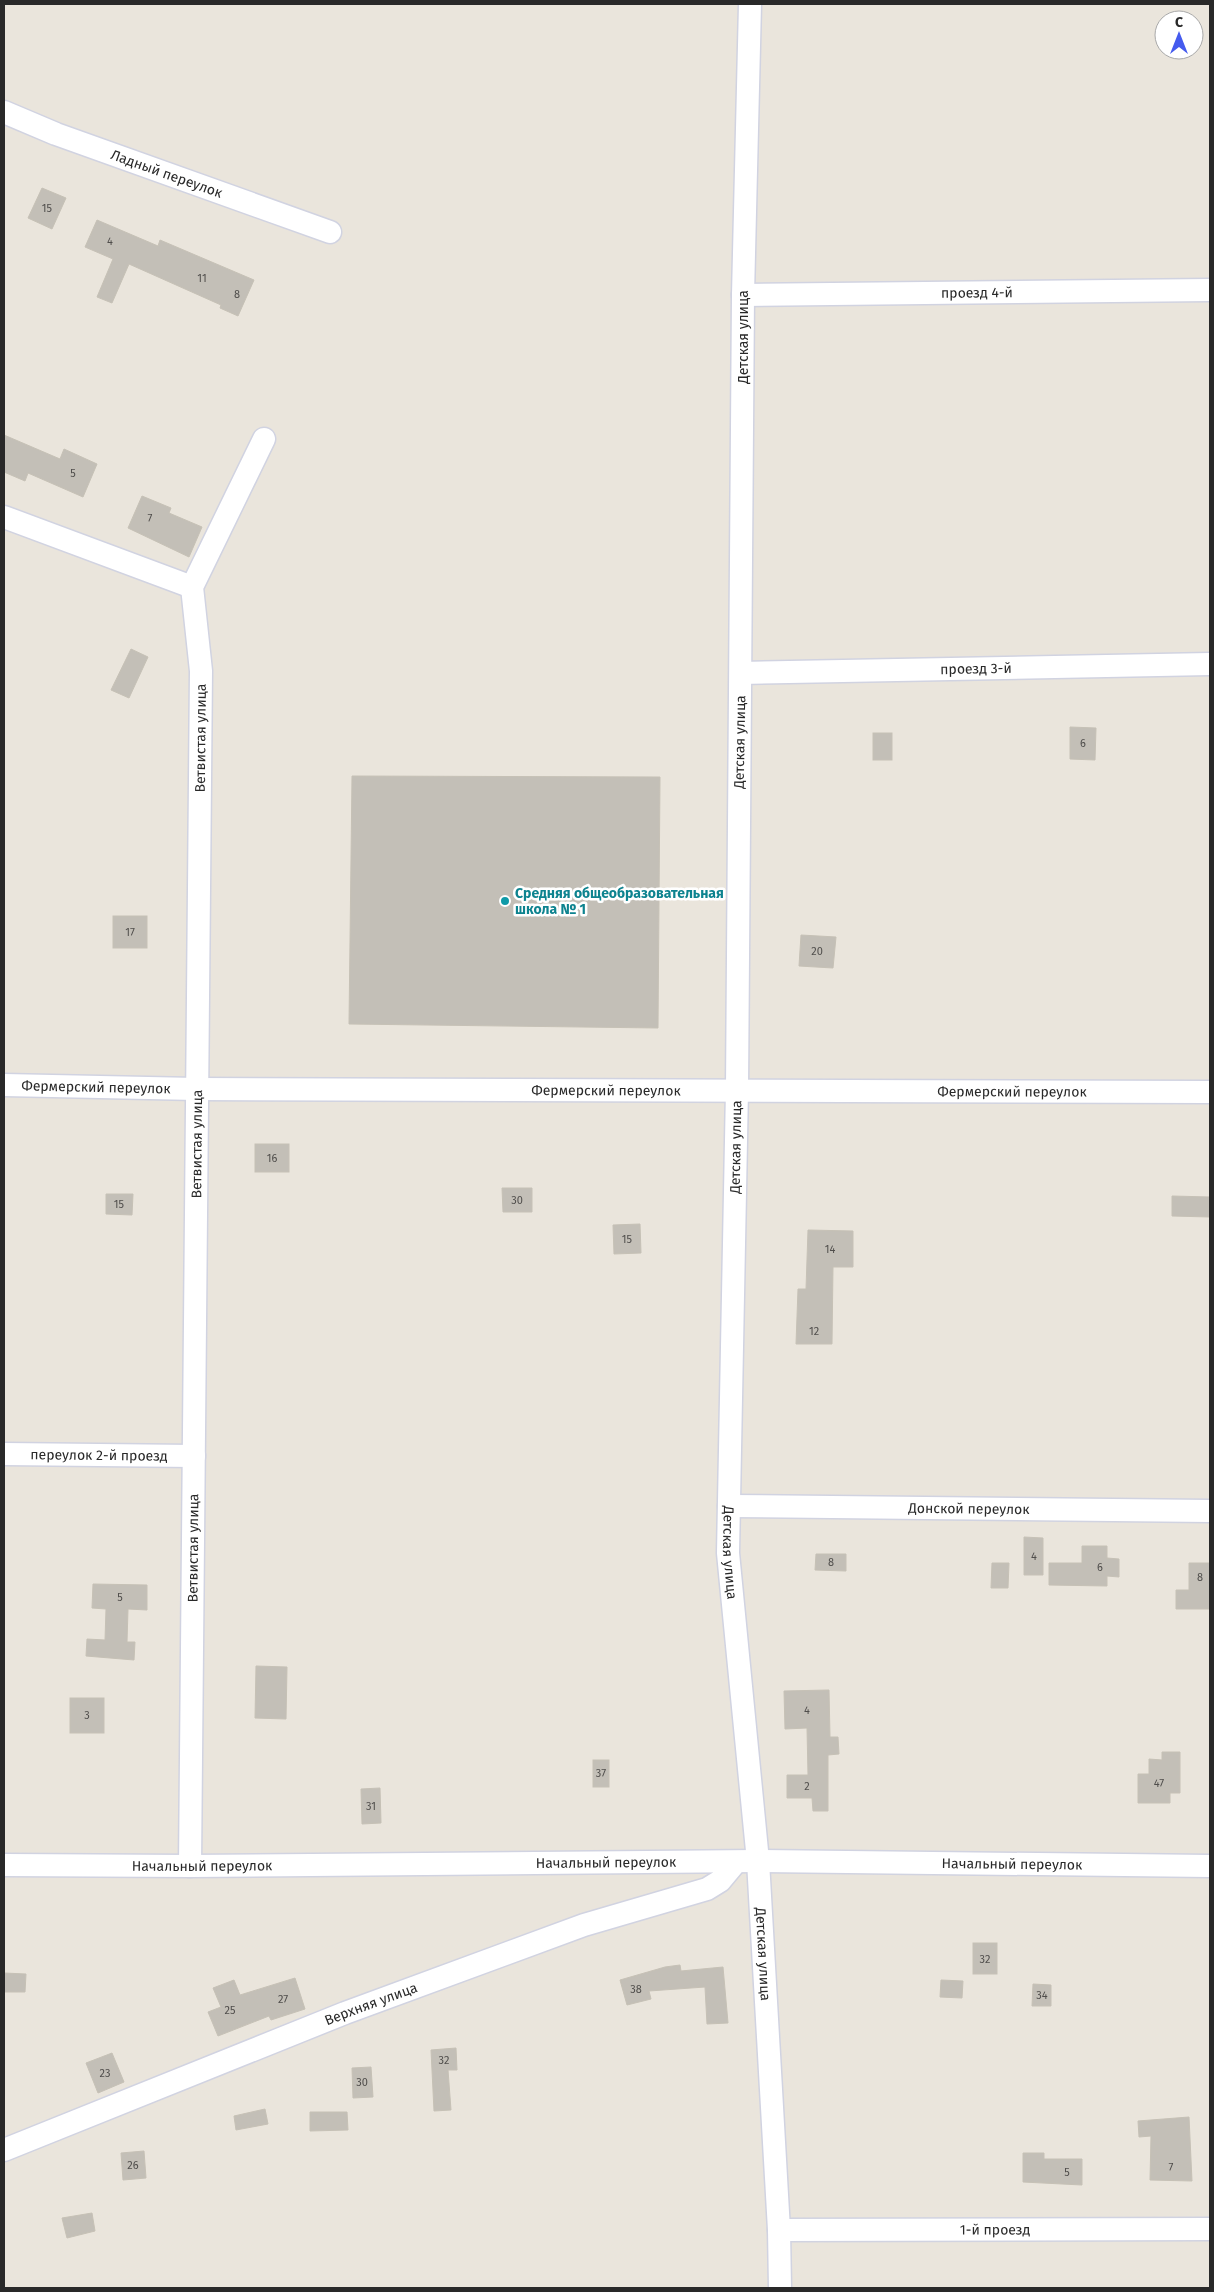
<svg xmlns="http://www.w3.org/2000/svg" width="1214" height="2292" viewBox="0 0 1214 2292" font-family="'Fira Sans',sans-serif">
<rect width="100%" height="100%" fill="#eae5dc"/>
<g fill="#c3bfb7" stroke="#c6c1b6">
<polygon points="42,188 66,198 52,229 28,218"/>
<polygon points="97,220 158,246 160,240 254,280 238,316 220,308 221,305 129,264 112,303 97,297 113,259 85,247"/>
<polygon points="4,435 60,459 64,449 97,464 83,497 28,473 25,481 4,472"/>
<polygon points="142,496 171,508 169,513 202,527 189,557 128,528"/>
<polygon points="131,649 148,657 129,698 111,690"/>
<polygon points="1070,727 1096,728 1095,760 1070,759"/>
<rect x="873" y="733" width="19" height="27"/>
<polygon points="352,776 660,777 658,1028 349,1024"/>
<rect x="113" y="916" width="34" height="32"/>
<polygon points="801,935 836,937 833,968 799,966"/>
<rect x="255" y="1144" width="34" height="28"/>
<polygon points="502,1188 532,1188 532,1212 503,1212"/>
<polygon points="106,1194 133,1194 132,1215 106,1214"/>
<polygon points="1172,1196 1210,1197 1210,1217 1172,1216"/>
<polygon points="640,1224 641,1253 614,1254 613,1225"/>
<polygon points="808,1230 853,1231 853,1267 833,1267 832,1344 796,1344 798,1289 806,1289"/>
<polygon points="1024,1537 1043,1538 1043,1575 1024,1575"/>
<polygon points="1082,1546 1107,1546 1107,1558 1119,1559 1119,1577 1107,1576 1107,1586 1049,1585 1049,1563 1082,1563"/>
<polygon points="816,1554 846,1554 846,1571 815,1570"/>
<polygon points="992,1563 1009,1563 1008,1588 991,1588"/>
<polygon points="1189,1563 1210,1563 1210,1609 1176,1609 1176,1590 1189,1590"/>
<polygon points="93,1584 147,1585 147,1610 128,1609 127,1642 135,1642 134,1660 86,1656 87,1639 105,1640 106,1609 92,1608"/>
<polygon points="256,1666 287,1667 286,1719 255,1718"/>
<polygon points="829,1690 830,1737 838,1737 839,1754 828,1755 828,1811 813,1811 812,1798 787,1798 787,1775 808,1775 807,1728 785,1729 784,1691"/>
<rect x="70" y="1698" width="34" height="35"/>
<polygon points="1162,1752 1180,1752 1180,1793 1170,1793 1170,1803 1138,1803 1138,1774 1149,1774 1149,1759 1162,1760"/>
<rect x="593" y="1760" width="16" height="27"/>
<polygon points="380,1788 381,1823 362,1824 361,1789"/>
<rect x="973" y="1943" width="24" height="31"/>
<polygon points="680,1965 681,1971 723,1967 728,2023 707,2024 705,1987 649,1991 651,1999 627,2005 620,1980 665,1967"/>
<polygon points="4,1973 26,1974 25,1992 4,1992"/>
<polygon points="295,1978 305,2009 271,2020 269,2016 218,2036 208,2012 221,2007 213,1988 234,1980 240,1995"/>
<polygon points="941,1980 963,1981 962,1998 940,1997"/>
<polygon points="1033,1984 1051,1985 1051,2006 1032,2006"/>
<polygon points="456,2048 457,2070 448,2070 451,2110 434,2111 431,2050"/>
<polygon points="112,2053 124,2082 98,2093 86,2063"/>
<polygon points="371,2067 373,2097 353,2098 352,2068"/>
<polygon points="265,2109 268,2124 236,2130 234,2116"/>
<polygon points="310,2112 347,2112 348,2130 310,2131"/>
<polygon points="1189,2117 1192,2181 1150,2180 1151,2136 1139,2137 1138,2121"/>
<polygon points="144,2151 146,2178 123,2180 121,2153"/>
<polygon points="1023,2153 1044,2153 1044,2159 1082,2159 1082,2185 1023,2182"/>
<polygon points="92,2213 95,2231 67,2238 62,2218"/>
</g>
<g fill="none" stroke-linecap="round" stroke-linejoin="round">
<defs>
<g id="street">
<path id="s1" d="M750 4 743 295 737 1089 728 1553 758 1861 779 2230 780 2288"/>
<path id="s2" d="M4 112 56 134 330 232"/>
<path id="s3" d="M743 295 1210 290"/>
<polyline points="4,517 192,587"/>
<path id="s4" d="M741 673 1210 664"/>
<path id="s5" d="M4 1085 196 1089 1210 1092"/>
<path id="s6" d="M4 1454 194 1456"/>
<path id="s7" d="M729 1506 1210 1511"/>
<path id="s8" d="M4 1865 190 1866 758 1861 1210 1866"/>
<path id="s9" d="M190 1866 201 671 192 587 264 439"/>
<path id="s10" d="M4 2150 345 2013 584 1925 707 1889 720 1881 735 1863"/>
<path id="s11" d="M779 2230 1210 2229"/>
</g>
</defs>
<use href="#street" stroke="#d1d3e1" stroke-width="25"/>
<use href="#street" stroke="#fff" stroke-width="22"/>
</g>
<circle fill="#0f9aa8" stroke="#fff" stroke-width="2" cx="505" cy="901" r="5"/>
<g text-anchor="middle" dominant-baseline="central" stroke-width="5" stroke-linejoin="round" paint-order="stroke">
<g font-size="11" fill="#504e4c">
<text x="47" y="208">15</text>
<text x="110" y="241">4</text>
<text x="202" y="278">11</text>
<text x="237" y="294">8</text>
<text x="73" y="473">5</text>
<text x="150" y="518">7</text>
<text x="1083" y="743">6</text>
<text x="130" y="932">17</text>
<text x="817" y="951">20</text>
<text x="272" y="1158">16</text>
<text x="517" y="1200">30</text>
<text x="119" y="1204">15</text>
<text x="627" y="1239">15</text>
<text x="830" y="1249">14</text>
<text x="814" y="1331">12</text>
<text x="1034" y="1556">4</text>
<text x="831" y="1562">8</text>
<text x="1100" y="1567">6</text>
<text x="1200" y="1577">8</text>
<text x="120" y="1597">5</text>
<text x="807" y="1710">4</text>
<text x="87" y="1715">3</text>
<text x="601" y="1773">37</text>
<text x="1159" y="1783">47</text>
<text x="807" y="1786">2</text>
<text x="371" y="1806">31</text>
<text x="985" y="1959">32</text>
<text x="636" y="1989">38</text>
<text x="1042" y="1995">34</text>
<text x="283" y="1999">27</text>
<text x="230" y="2010">25</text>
<text x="444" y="2060">32</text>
<text x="105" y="2073">23</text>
<text x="362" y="2082">30</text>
<text x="133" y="2165">26</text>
<text x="1171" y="2167">7</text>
<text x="1067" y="2172">5</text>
</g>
<g font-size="14" fill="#292929" stroke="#fff">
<text stroke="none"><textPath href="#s2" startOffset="174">Ладный переулок</textPath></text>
<text stroke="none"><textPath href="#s3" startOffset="234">проезд 4-й</textPath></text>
<text transform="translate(743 337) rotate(-90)">Детская улица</text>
<text stroke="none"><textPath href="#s4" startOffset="235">проезд 3-й</textPath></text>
<text stroke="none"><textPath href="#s9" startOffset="1128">Ветвистая улица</textPath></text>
<text transform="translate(740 742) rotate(-89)">Детская улица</text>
<text stroke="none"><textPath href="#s5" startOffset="92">Фермерский переулок</textPath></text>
<text stroke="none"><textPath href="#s5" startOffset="602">Фермерский переулок</textPath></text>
<text stroke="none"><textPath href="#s5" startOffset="1008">Фермерский переулок</textPath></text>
<text stroke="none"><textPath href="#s9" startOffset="722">Ветвистая улица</textPath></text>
<text transform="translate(736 1147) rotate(-89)">Детская улица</text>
<text stroke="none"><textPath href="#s6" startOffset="95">переулок 2-й проезд</textPath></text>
<text stroke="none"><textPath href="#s7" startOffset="240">Донской переулок</textPath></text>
<text stroke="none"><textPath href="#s9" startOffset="318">Ветвистая улица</textPath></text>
<text stroke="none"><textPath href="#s1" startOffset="1549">Детская улица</textPath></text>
<text stroke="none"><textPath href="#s8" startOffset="602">Начальный переулок</textPath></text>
<text stroke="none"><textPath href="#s8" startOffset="1008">Начальный переулок</textPath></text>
<text stroke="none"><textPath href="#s8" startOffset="198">Начальный переулок</textPath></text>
<text stroke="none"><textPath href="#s1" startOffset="1952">Детская улица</textPath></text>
<text stroke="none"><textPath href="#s10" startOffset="395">Верхняя улица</textPath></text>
<text stroke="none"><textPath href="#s11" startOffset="216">1-й проезд</textPath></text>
</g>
<g font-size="14" font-weight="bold" fill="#0d838f" stroke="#fff" text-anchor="start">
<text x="515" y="893">Средняя общеобразовательная<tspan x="515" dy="16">школа № 1</tspan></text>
</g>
</g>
<rect width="1214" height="2292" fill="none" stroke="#292929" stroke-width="10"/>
<g transform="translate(1179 35)"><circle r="24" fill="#ffffff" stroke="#a9a9a9"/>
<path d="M0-4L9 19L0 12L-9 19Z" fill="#455bee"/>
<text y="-8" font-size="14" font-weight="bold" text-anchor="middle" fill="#292929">С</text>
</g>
</svg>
